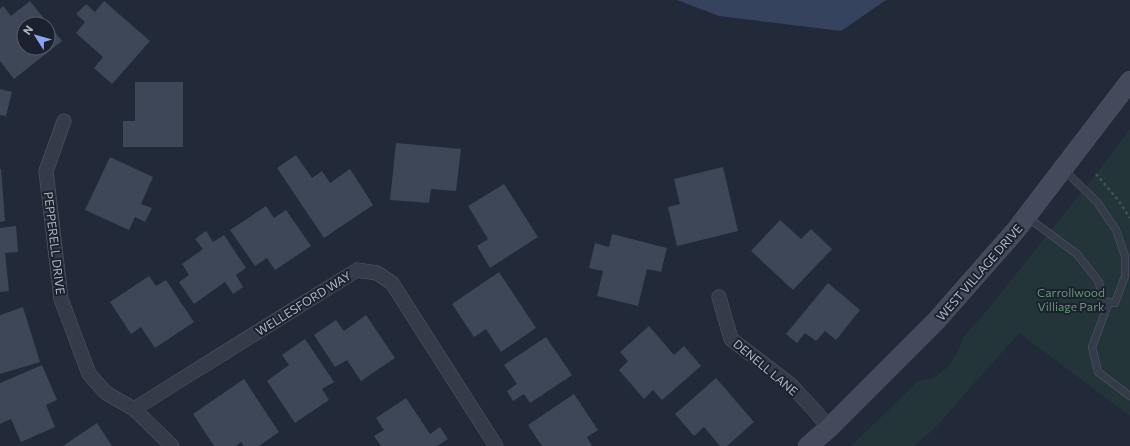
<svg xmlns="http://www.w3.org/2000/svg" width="1130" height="446" viewBox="0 0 1130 446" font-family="Commissioner,sans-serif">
<rect width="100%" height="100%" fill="#222938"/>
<polygon fill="#243539" points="1130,129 1130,416 1019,333 934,429 914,446 851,446 918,381 933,378 948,367 959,349 964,336 988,309 1096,174"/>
<polygon fill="#36435f" points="677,0 886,0 841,31 719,16"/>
<g fill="#3e4758" fill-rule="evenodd">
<path d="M30 1 62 41 14 79 0 61V9L3 6 11 16ZM24 24H48V48H24Z"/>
<polygon points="104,1 150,41 112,84 94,68 103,57 76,33 85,22 76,14 86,4 95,12"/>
<polygon points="135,82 183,82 183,147 123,147 123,121 135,121"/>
<polygon points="0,89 12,92 6,116 0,115"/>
<polygon points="396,143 461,149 456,191 431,189 429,203 390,200"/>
<polygon points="296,155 312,178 322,171 330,183 350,169 373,205 324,238 277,168"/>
<polygon points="110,157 153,177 141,204 152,208 145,222 135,217 129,230 85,210"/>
<polygon points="723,167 738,231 677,246 668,207 680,204 674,179"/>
<polygon points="0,169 1,169 5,221 0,222"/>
<polygon points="504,184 538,237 490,268 477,246 488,239 468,206"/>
<polygon points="266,206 274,218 286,210 311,246 275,270 267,258 255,266 230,230"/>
<polygon points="780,220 801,239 811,229 832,249 793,290 751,251"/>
<polygon points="16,226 18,252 5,253 9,291 0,292 0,228"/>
<polygon points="206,231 213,242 224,235 246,268 236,275 243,287 233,294 225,282 194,304 179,282 189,275 182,264 203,249 195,239"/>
<polygon points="612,234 667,248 661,272 647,269 638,306 597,296 603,271 589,268 595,243 609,247"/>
<polygon points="499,272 536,328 501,352 486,329 474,337 452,304"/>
<polygon points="149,276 156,286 166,280 194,322 155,348 141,327 131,334 110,302"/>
<polygon points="828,283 860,310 836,340 825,331 816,341 805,333 797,343 786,334"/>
<polygon points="23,307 40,362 0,374 0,315"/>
<polygon points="366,315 395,358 361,381 347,360 335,367 314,335 336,320 344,331"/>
<polygon points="649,326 674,355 684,346 701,366 662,400 653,390 644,399 619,370 628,361 620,352"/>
<polygon points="546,337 572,375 530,403 524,394 513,401 507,391 517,384 504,365"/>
<polygon points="305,339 334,382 322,389 329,400 295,423 267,381 289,365 282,355"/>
<polygon points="42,365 57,400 46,405 55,427 21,442 11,419 0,424 0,383"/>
<polygon points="716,378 754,422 727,446 720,446 704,427 694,436 675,414"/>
<polygon points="244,379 279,432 259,446 244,446 241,442 236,446 214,446 193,414"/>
<polygon points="574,394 598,430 587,437 592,446 542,446 528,425"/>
<polygon points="406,398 430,434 440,427 448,439 437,446 381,446 374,436 384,430 376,418"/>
<polygon points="97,423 112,446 63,446"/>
</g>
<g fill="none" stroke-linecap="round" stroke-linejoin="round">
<defs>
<g id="lane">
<polyline points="1027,217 1077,254 1099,282 1102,301 1115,303 1125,276 1125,256 1116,230 1097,202 1064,170"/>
<polyline points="1109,302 1092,347 1098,372 1130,396"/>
</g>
<g id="street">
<polyline points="64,121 46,171 61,299 89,374 106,393 134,409 172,446"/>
<polyline points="719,297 731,339 791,385 815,411 829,428"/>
<polyline points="134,409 357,270 377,273 392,283 496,446"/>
</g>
<polyline id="secondary" points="808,446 829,428 937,320 1016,230 1130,81"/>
</defs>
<use href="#lane" stroke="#535966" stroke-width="8"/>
<use href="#street" stroke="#535966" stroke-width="15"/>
<use href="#secondary" stroke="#535966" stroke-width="20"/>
<polyline stroke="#415257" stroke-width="2.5" stroke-dasharray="3 3" stroke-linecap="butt" points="1096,174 1118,200 1130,218"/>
<use href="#lane" stroke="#353b49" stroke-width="7"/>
<use href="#street" stroke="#353b49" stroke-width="14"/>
<use href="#secondary" stroke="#444a5c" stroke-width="19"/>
</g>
<g text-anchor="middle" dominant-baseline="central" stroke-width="4" stroke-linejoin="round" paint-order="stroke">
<g font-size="12" fill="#b0b6c5" stroke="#1b212d">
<text transform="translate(55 243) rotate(83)">PEPPERELL DRIVE</text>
<text transform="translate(979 272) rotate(-49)">WEST VILLAGE DRIVE</text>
<text transform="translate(303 303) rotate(-32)">WELLESFORD WAY</text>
<text transform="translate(766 367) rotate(40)">DENELL LANE</text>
</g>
<g font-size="12" fill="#689577" stroke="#1b212d">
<text x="1071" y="292">Carrollwood<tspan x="1071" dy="14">Villiage Park</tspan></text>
</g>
</g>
<g transform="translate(36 36) rotate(307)"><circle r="19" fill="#1b212d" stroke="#575d6a"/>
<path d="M0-3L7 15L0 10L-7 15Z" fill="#87a5f4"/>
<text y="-6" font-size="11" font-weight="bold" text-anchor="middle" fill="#b0b6c5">N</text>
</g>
</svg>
